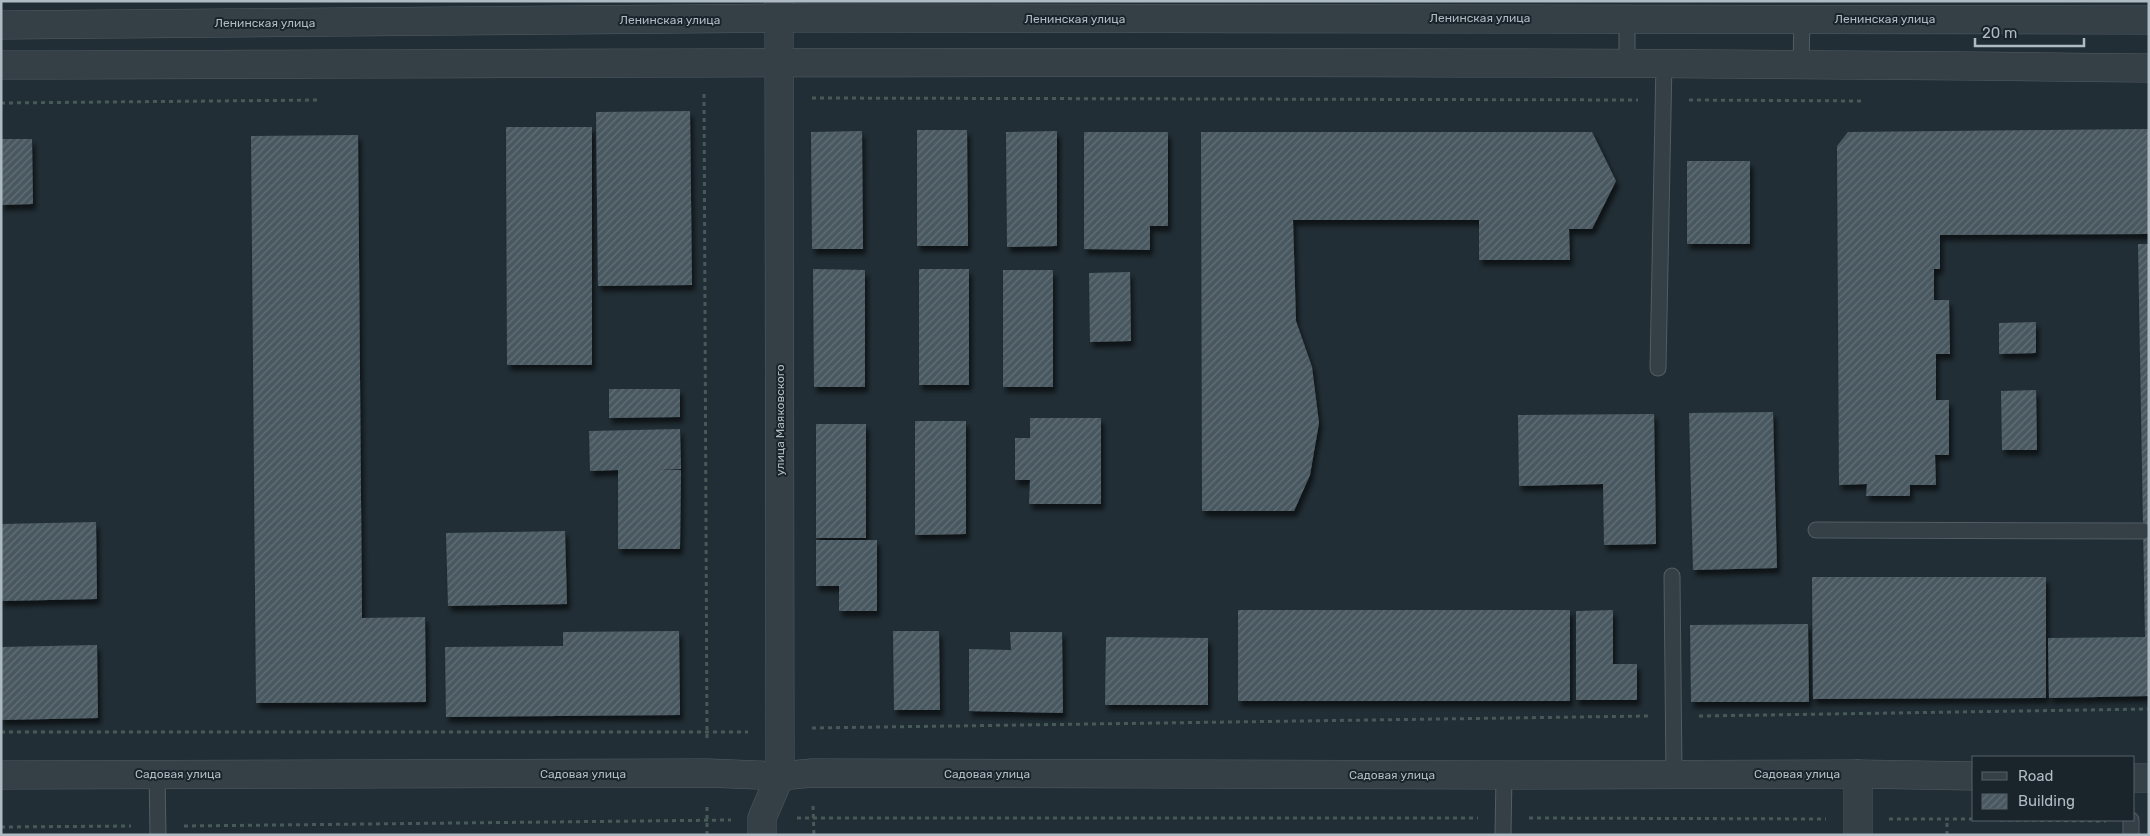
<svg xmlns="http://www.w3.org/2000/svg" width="2150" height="836" viewBox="0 0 2150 836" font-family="Rubik,sans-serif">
<defs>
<pattern id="building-hatch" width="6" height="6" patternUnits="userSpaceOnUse" patternTransform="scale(1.25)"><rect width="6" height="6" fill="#4a5961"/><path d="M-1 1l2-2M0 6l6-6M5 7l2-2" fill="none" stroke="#626f76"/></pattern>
<filter id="shadow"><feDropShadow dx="3" dy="5.5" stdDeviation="2.5" flood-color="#0009"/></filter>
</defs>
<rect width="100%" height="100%" fill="#212e35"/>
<g fill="url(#building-hatch)" filter="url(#shadow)">
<polygon points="690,111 692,285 598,286 596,112"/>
<polygon points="506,127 592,127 592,365 507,365"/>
<polygon points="2149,129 2149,234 1940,235 1940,269 1934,269 1934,300 1949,300 1950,354 1936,354 1936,400 1949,400 1949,455 1935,455 1936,485 1910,485 1910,496 1866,496 1867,484 1839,485 1837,146 1848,132"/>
<polygon points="917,130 967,130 968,246 917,246"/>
<polygon points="862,131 863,249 812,249 811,132"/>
<polygon points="1057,131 1057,246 1007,247 1006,132"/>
<polygon points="1084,132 1168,132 1168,226 1150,226 1150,250 1084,249"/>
<polygon points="1201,132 1592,132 1616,181 1592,229 1569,229 1570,260 1479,260 1479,220 1293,220 1296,321 1312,367 1319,423 1310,475 1294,511 1202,511"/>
<polygon points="358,135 362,618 425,617 426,702 256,703 251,136"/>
<polygon points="1,139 32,139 33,204 1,205"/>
<rect x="1687" y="161" width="63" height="83"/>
<polygon points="2138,244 2149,244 2149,696 2049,698 2048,638 2145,637"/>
<polygon points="813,269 865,270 865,387 814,387"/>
<rect x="919" y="269" width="50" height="116"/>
<rect x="1003" y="270" width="50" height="117"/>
<polygon points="1130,272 1131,341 1090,342 1089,273"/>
<polygon points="2036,322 2036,353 1999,354 1999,323"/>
<polygon points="609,389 680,389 680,417 609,418"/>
<polygon points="2036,390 2037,450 2002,450 2001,391"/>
<polygon points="1773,412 1777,568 1693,570 1689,413"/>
<polygon points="1654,414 1656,544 1604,545 1603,484 1519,486 1518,415"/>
<polygon points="1030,418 1101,418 1101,504 1029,504 1030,480 1015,480 1015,438 1030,438"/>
<polygon points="915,421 966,421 966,534 915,535"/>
<rect x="816" y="424" width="50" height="114"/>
<polygon points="680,429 681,469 658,470 681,470 680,549 618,549 618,470 590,471 589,431"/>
<polygon points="96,522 97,599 1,601 1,524"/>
<polygon points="565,531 567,604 448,606 446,533"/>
<polygon points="816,540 877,540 877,611 839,611 839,586 816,586"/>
<polygon points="1812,577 2046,577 2046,698 1813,699"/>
<rect x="1238" y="610" width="332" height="91"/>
<polygon points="1613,610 1613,664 1637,664 1637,700 1576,700 1576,611"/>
<polygon points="1808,624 1809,702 1691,702 1690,625"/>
<polygon points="679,631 680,715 446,717 445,647 563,646 563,632"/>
<polygon points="893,631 939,631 940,710 894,710"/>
<polygon points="1010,632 1062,632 1063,713 969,711 969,649 1011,650"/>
<polygon points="1106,637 1208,638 1208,705 1105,705"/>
<polygon points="97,645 98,718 1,720 1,647"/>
</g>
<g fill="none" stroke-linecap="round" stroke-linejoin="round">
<defs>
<g id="service">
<polyline points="1627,18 1627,63"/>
<polyline points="1801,64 1802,19"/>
<polyline points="1658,368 1664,63"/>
<polyline points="1816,530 2143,531"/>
<polyline points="1672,576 1674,775"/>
<polyline points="157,774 158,835"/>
<polyline points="2131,820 2131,835"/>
<polyline points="1503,835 1504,775"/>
</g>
<g id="minor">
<polyline points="1,25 779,18 2149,20"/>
<path d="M1 65C717 63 1433 59 2149 68"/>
<polyline points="1858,774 1858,835"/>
<polyline points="1,775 707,773 780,776 812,773 1504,775 1858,774 1974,776"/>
<polyline points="2134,778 2149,778"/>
<polyline points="762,835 762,818 780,776 779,1"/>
</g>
</defs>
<use href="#service" stroke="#525d64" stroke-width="17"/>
<use href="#minor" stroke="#525d64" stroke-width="29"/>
<g stroke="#485a58" stroke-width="3" stroke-dasharray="4 4" stroke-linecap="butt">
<polyline points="704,94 707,740"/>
<polyline points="812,98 1638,100"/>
<polyline points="1689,100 1861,101"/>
<polyline points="1,103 321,100"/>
<polyline points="1699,716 2149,709"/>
<polyline points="812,728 1648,716"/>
<polyline points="1,732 748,732"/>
<polyline points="813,806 814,835"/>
<polyline points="797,818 1478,818"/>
<polyline points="1529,818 1826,819"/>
<polyline points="1889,819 1974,819"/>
<polyline points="2000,820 2106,821"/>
<polyline points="184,826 731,820"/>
<polyline points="1,827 131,826"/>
<polyline points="707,835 707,804"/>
<polyline points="1947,835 1947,819"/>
</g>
<use href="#service" stroke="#353f46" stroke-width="15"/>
<use href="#minor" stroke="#353f46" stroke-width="28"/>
</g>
<g text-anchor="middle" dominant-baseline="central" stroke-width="4" stroke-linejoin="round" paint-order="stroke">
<g font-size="12" fill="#afbbc3" stroke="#1a242b">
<text x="1480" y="18">Ленинская улица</text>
<text x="1075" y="19">Ленинская улица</text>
<text x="1885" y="19">Ленинская улица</text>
<text x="670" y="20">Ленинская улица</text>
<text x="265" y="23">Ленинская улица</text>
<text transform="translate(780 420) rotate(-90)">улица Маяковского</text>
<text x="178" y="774">Садовая улица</text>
<text x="583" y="774">Садовая улица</text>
<text x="987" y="774">Садовая улица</text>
<text x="1797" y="774">Садовая улица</text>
<text x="1392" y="775">Садовая улица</text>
</g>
</g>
<rect width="2150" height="836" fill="none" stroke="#afbbc3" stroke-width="5"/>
<rect x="1972" y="756" width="162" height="65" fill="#1a242b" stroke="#566068"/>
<rect x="1982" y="772" width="25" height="8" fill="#353f46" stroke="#566068"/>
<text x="2018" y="781" font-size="15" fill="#afbbc3">Road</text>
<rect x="1982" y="794" width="25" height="15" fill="url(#building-hatch)" stroke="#566068"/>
<text x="2018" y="806" font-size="15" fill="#afbbc3">Building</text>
<path d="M1975 38v8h109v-8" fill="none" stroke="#afbbc3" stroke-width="2.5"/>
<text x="1982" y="38" font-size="15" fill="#afbbc3" stroke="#1a242b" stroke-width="4" paint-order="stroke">20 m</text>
</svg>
